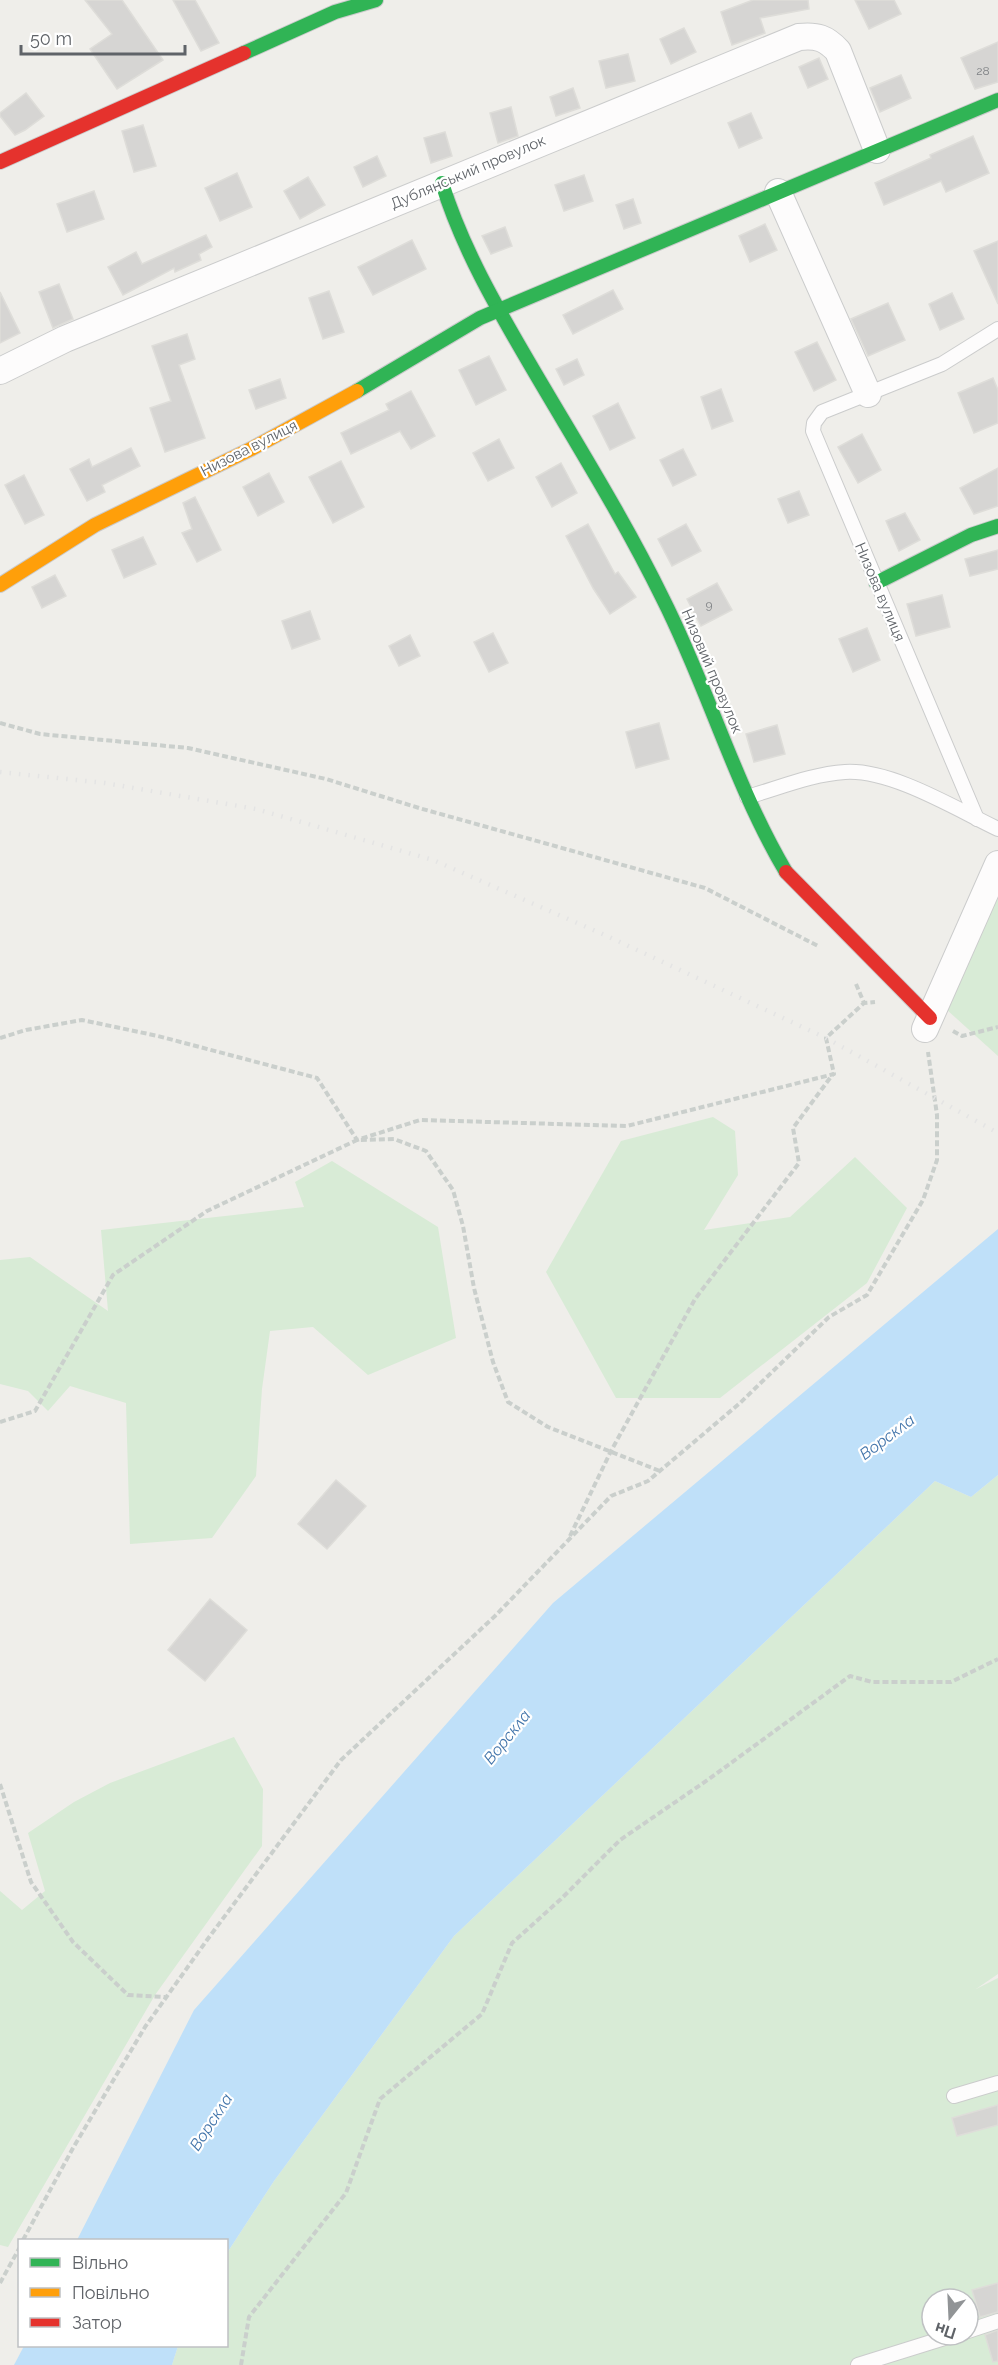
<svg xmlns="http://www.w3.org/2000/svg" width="998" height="2365" viewBox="0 0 998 2365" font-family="Raleway,sans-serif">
<rect width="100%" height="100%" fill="#efeeea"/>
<g fill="#d8ebd6" fill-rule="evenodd">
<polygon points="998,892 998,1056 946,1009"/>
<polygon points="713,1117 735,1131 738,1175 704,1230 790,1217 855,1157 907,1208 867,1283 720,1398 616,1398 546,1272 621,1141"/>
<polygon points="332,1161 438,1227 456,1338 368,1375 313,1327 270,1331 262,1389 256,1476 212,1538 130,1544 126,1403 70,1386 48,1411 28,1391 0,1384 0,1260 30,1257 108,1311 101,1230 304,1207 295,1182"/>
<path d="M998 1475V1974L976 1989 998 1978V2365H172L178 2346H226L227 2253 274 2181 454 1936 935 1481 971 1497ZM932 2299H968V2335H932Z"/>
<polygon points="234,1737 263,1789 262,1846 155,1995 8,2247 0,2245 0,1891 22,1910 45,1891 28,1833 74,1802 110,1783"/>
</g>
<g fill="#bfe0f9">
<polygon points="998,1229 998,1475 971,1497 935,1481 454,1936 274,2181 227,2253 226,2240 77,2240 194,2010 553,1603"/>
<polygon points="24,2346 178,2346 172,2365 14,2365"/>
</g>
<g fill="#d6d5d3" stroke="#deddd9" stroke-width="1.5">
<polygon points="85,0 122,0 163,60 117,89 90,49 112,34"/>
<polygon points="173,0 195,0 219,43 201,51"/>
<polygon points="753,0 808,0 809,9 760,18 765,33 732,45 721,12"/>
<polygon points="855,0 894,0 901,14 869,29"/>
<polygon points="684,28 696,52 671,64 660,39"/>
<polygon points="998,42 998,82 975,89 961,58"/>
<polygon points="628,54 635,81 606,88 599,61"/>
<polygon points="819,58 828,79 808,88 799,67"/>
<polygon points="901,75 911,98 880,112 870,88"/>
<polygon points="573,88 580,108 556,116 550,97"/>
<polygon points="26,93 44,116 25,130 15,135 0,116 0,113"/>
<polygon points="511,107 518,136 498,143 490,113"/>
<polygon points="751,113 762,138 739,148 728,123"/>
<polygon points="143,125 156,166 134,172 122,131"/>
<polygon points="445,132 452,156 431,163 424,138"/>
<polygon points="973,136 989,173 946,192 941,181 884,205 875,183 931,158 930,155"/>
<polygon points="377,156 386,176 363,187 354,167"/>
<polygon points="237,173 252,207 220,221 205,188"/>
<polygon points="584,175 593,201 564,211 555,185"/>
<polygon points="308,177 325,205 300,219 284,191"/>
<polygon points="94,191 104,219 67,232 57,204"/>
<polygon points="633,199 641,223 624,229 616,205"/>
<polygon points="765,224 777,250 750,262 739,236"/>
<polygon points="505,227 512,246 491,254 482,236"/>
<polygon points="206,235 212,247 199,254 201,260 175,272 174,268 123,295 108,267 136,252 142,264"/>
<polygon points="412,240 426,269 373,295 358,267"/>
<polygon points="998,241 998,304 974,251"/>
<polygon points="59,284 73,319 53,328 39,292"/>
<polygon points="613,290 623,309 573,334 563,315"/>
<polygon points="329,291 344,332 323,339 309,298"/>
<polygon points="0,292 20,333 0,343"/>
<polygon points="952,293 964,319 940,330 929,304"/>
<polygon points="888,303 905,340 868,356 851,319"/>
<polygon points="187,334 195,359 179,365 205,438 165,452 150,408 171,401 152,346"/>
<polygon points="817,342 836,380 814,391 795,352"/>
<polygon points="489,356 506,390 476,405 459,370"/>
<polygon points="577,359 584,375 564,385 556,369"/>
<polygon points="993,378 998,390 998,423 974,433 958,393"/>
<polygon points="280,379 286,398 256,409 249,390"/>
<polygon points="721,389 733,421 712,429 701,397"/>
<polygon points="411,391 435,436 411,449 400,431 351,454 341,433 389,410 386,404"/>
<polygon points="618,403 635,438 610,450 593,416"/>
<polygon points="862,434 881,470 858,483 838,447"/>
<polygon points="499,439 514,468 488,481 473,453"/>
<polygon points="131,448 140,466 102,485 105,492 87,501 70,469 89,459 92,467"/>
<polygon points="683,449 696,475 673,486 660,460"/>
<polygon points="341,461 364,507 333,523 309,477"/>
<polygon points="561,463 577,493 552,507 536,477"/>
<polygon points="998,468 998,506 974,514 960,488"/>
<polygon points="269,473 284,502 258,516 243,487"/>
<polygon points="24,475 44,515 25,524 5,485"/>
<polygon points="799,491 809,515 788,523 778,499"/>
<polygon points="195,497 221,550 197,562 182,533 192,529 183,503"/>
<polygon points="905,513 920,540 899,551 886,521"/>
<polygon points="588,524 615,574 618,572 636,597 610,614 593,588 566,536"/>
<polygon points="686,524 701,551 672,566 658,539"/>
<polygon points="143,537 156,564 124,578 112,550"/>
<polygon points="998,550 998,569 970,576 965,559"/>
<polygon points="55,575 66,596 42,608 32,587"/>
<polygon points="717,583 732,610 701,626 687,599"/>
<polygon points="942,595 950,627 916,636 907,604"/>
<polygon points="310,611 320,639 292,649 282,621"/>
<polygon points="867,628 880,660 853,672 839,639"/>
<polygon points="493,633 508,663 489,672 474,642"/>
<polygon points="410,635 420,656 399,666 389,646"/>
<polygon points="659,723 669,759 636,768 626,732"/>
<polygon points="777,725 785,754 754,762 746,734"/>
<polygon points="336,1480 366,1506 327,1549 298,1524"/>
<polygon points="210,1599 247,1630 205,1681 168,1650"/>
<polygon points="998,2105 998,2125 957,2136 952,2118"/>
<polygon points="998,2283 998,2312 980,2317 972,2290"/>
<polygon points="998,2330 998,2361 993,2362 985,2335"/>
</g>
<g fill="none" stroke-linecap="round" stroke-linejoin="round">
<defs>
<g id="lane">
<path d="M747 797C779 788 812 774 845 772 891 769 956 809 998 829"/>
<polyline points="977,819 813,431 814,423 822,412 942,364 998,329"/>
<polyline points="954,2096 998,2083"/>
<polyline points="968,2331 998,2321"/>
<polyline points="858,2365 954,2335"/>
</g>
<g id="street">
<polyline points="778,192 868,394"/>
<path d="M0 371 65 339 799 37C817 35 826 38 838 51L877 150"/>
<polyline points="925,1029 998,864"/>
</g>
<g id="fast">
<polyline points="244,53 335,12 376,0"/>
<path d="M442 183C462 248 497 308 531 366 576 443 624 519 663 599 708 688 735 786 786 872"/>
<polyline points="357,391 480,318 998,100"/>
<polyline points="876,583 971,535 998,526"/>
</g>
<polyline id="slow" points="0,585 95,525 251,449 357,391"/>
<g id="jam">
<polyline points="0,162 244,53"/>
<polyline points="786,872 930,1018"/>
</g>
</defs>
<use href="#lane" stroke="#cbcccc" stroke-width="16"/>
<use href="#street" stroke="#cbcccc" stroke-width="28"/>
<use href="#fast" stroke="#cacacb" stroke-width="16"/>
<use href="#slow" stroke="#cacacb" stroke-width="16"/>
<use href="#jam" stroke="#cacacb" stroke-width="16"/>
<g stroke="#cacfcc" stroke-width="4" stroke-dasharray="6 3" stroke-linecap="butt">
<polyline points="0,723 40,734 188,748 326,779 419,808 705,888 818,946"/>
<polyline points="856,984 864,1003 875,1002"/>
<polyline points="953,1031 962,1036 998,1027"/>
<polyline points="0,1038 26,1030 82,1020 158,1036 317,1078 357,1140 420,1120 627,1126 834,1074 826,1038 864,1003"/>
<polyline points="0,1422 35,1411 113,1275 207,1211 357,1140 394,1139 426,1151 453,1190 463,1226 474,1288 493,1362 508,1402 548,1427 660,1471"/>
<polyline points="570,1536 611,1451 695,1299 799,1163 793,1128 833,1074"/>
<polyline points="0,1784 31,1882 73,1942 128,1995 165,1997"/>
<polyline points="23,2240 73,2148 145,2027 207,1940 341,1760 495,1616 611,1496 648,1481 740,1403 829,1317 867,1295 923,1200 937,1160 937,1115 928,1052"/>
<polyline points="0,2283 20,2247"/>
<polyline points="241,2365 249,2317 346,2193 380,2099 482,2014 512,1943 561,1899 620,1840 709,1779 850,1676 872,1682 951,1682 998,1659"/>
</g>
<use href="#lane" stroke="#fdfcfc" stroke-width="14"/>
<use href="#street" stroke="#fdfcfc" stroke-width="26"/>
<use href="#fast" stroke="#30b455" stroke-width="14"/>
<use href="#slow" stroke="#ff9f0a" stroke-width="14"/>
<use href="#jam" stroke="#e5322d" stroke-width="14"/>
<polyline stroke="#e4e4e4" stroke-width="4.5" stroke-dasharray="1.5 8" stroke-linecap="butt" points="0,772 105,783 256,809 433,860 607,936 826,1038 998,1133"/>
</g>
<g text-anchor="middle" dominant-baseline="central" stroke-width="4.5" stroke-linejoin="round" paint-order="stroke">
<g font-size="12" fill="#7e8184">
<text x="983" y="71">28</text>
<text x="709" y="605">9</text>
</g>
<g font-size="15" fill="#5f6368" stroke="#fff">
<text transform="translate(468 172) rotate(-23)">Дублянський провулок</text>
<text transform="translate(249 448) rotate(-27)">Низова вулиця</text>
<text transform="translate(880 592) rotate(67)">Низова вулиця</text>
<text transform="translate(712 671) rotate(67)">Низовий провулок</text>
</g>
<g font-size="16" font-style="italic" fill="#4174aa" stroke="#fff">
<text transform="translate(887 1437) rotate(-37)">Ворскла</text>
<text transform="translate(507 1737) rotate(-51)">Ворскла</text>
<text transform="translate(211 2122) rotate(-57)">Ворскла</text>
</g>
</g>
<rect x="18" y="2239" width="210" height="108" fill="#ffffff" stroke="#bfc1c3" stroke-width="1.5"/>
<rect x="30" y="2258" width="30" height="9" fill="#30b455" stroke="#bfc1c3" stroke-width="1.5"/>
<text x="72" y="2269" font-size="18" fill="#5f6368">Вільно</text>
<rect x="30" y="2288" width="30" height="9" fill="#ff9f0a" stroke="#bfc1c3" stroke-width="1.5"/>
<text x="72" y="2299" font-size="18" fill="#5f6368">Повільно</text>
<rect x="30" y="2318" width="30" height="9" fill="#e5322d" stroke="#bfc1c3" stroke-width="1.5"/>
<text x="72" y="2329" font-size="18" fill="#5f6368">Затор</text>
<g transform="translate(950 2317) rotate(198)"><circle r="28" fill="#ffffff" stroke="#bfc1c3" stroke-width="1.5"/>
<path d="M0-4.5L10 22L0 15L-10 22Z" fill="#919496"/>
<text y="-9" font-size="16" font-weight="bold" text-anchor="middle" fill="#5f6368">Пн</text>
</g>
<path d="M21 45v9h164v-9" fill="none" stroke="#5f6368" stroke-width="3"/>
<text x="30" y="45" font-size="18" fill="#5f6368" stroke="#ffffff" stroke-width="4.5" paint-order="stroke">50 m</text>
</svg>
